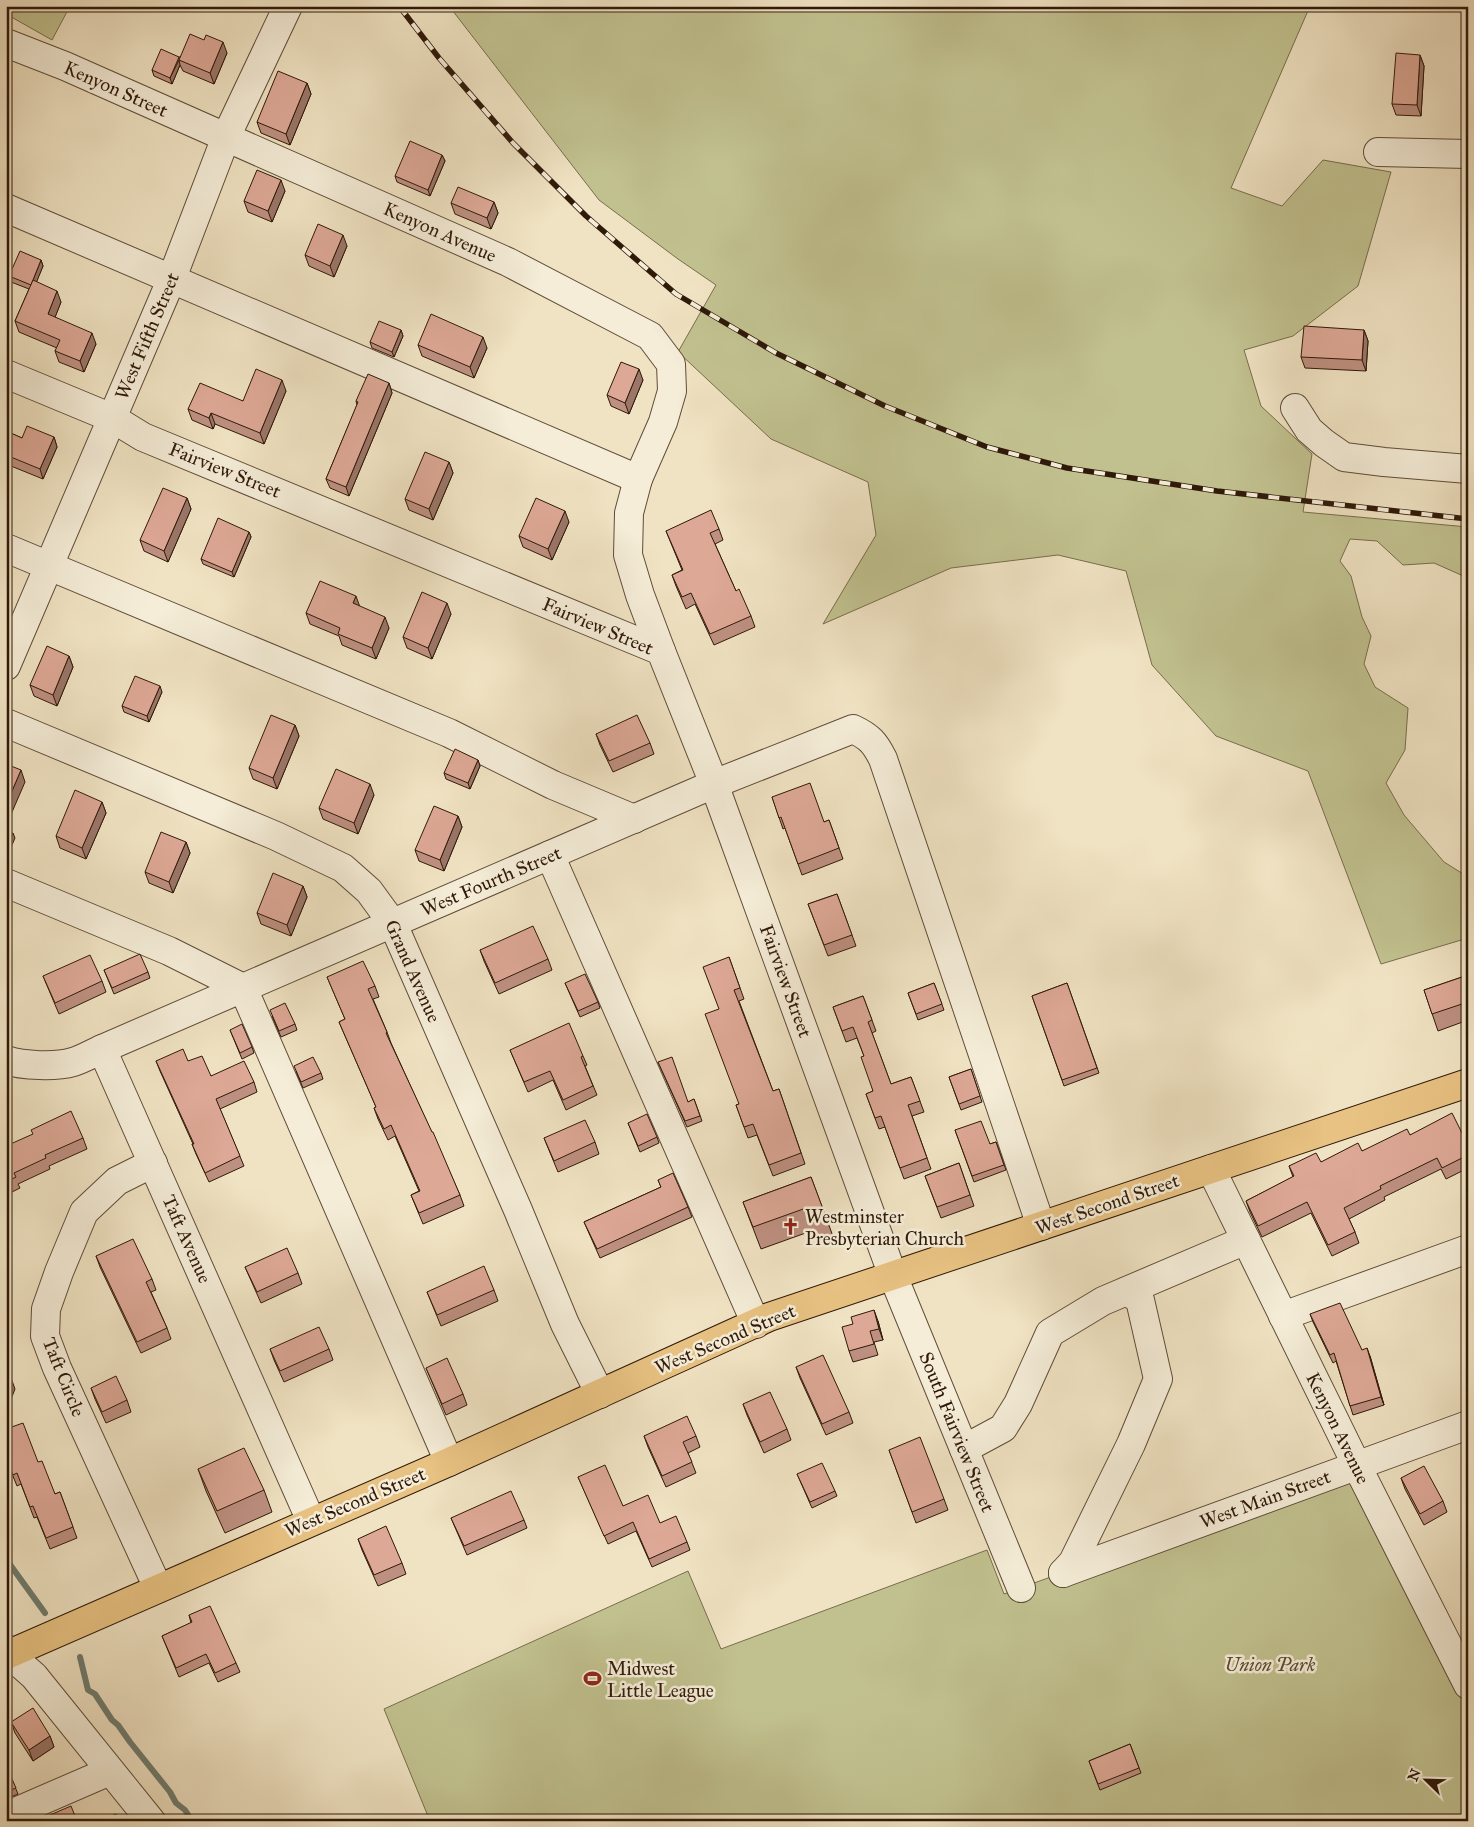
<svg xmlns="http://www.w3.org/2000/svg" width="1474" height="1827" viewBox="0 0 1474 1827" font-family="'IM FELL Great Primer',serif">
<rect width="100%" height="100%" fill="#f0e3c3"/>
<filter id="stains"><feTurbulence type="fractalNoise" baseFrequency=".004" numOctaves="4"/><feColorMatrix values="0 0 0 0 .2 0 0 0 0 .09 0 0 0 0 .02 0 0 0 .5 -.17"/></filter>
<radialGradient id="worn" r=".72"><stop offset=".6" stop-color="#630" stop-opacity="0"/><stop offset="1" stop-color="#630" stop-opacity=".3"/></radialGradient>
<g fill="#c1c18f" stroke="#786d4c">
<polygon points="6,6 70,6 52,40 6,14"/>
<polygon points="449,6 1310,6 1231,188 1282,206 1323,160 1391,172 1358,286 1293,336 1244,350 1261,406 1312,454 1303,512 1468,527 1468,578 1434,563 1403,565 1377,541 1350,539 1340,561 1351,576 1362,617 1371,636 1364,664 1375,687 1408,708 1405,750 1386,783 1404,815 1444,862 1468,877 1468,938 1381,964 1308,771 1216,736 1152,665 1126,571 1058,555 951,568 823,624 876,535 868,482 771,439 678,352 716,285 678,259 599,200"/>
<polygon points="1350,1468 1468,1706 1468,1821 430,1821 384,1709 688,1571 721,1649 987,1550 1004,1594"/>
</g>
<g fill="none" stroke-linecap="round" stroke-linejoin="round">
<g stroke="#6f7c6f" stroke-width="6">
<polyline points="6,1559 45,1613"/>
<polyline points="80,1657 88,1690 95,1694 112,1720 118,1725 130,1742 170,1792 176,1803 185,1810 192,1821"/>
</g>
<defs>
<g id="minor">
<polyline points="6,43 65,66 508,262 650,336 671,364 672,391 663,422 638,479 629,513 628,555 640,595 661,651"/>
<polyline points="1378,152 1468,154"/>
<polyline points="6,208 638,479"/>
<polyline points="6,374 112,418 143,437 661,651 714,784 893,1276 1021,1588"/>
<polyline points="1295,408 1309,430 1324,443 1344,457 1384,462 1468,469"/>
<polyline points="6,548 449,733 553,785 634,819"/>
<polyline points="6,666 172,278 226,137 288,6"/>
<polyline points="6,723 276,836 343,868 369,891 393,924 518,1210 565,1324 600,1394"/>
<polyline points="550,855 756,1324"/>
<polyline points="6,883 169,951 243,988 449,1462"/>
<path d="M102 1049 714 784 853 729C870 737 875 743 883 759L1041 1226"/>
<path d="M6 1060C23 1066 56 1067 73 1062 83 1059 93 1053 102 1049L311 1521"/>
<polyline points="153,1163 117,1181 84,1212 59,1272 46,1309 45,1336 57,1368 158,1588"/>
<polyline points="1211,1169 1357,1466 1468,1685"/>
<polyline points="1283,1316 1468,1249"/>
<polyline points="964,1449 1003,1428 1018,1404 1050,1333 1103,1301 1246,1240"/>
<polyline points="1063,1573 1468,1425"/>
<polyline points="1063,1573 1073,1562 1131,1444 1158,1379 1140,1300 1127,1291"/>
<polyline points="6,1655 9,1654 34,1676 151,1821"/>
<polyline points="6,1816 110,1771"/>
</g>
<polyline id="major" points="6,1649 9,1654 449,1462 769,1317 1468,1083"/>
</defs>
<use href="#minor" stroke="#5f4c38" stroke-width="30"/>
<use href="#major" stroke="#2f1909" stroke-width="30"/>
<use href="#minor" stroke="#f5edd8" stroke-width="28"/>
<use href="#major" stroke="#e8c282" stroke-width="28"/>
<defs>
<polyline id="rail" points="399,6 439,58 513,143 586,216 676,294 776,353 885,406 987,447 1067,468 1217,491 1468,519"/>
</defs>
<use href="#rail" stroke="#2f1909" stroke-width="5.5"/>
<use href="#rail" stroke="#f5edd8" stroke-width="4" stroke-dasharray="11" stroke-linecap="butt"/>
</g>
<g fill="#be9081" stroke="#2f1909">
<polygon points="227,53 214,84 183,71 180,65 172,84 154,76 152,70 179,57"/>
<polygon points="1420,55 1424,66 1421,116 1396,115 1392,104"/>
<polygon points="307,83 311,94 290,145 261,133 257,122"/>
<polygon points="442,155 445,161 430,196 397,182 395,176"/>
<polygon points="285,191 272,222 248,212 244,201"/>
<polygon points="494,202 498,213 491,229 455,214 451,203"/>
<polygon points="347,246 334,277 309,266 305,255"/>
<polygon points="41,260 43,266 36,282 61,302 55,317 96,344 84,372 59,362 55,351 57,348 19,332 15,321 29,289 11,282 9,276"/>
<polygon points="401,330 403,336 394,357 372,348 370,342"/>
<polygon points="1364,330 1368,341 1366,371 1305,368 1301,357"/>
<polygon points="418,345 487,348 474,378 422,356"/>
<polygon points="643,380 629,414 611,406 607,395"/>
<polygon points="389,383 392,393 349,496 330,488 326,479 357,405 356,401"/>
<polygon points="286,391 264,444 215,424 213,429 192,420 188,409 243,401"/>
<polygon points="6,431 22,438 54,437 57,447 43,479 6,464"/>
<polygon points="449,462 453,473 433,520 409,510 405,499"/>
<polygon points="187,498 191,509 168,562 144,551 140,540"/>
<polygon points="569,522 552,560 523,547 519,536"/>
<polygon points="719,529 723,540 715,544 736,591 751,616 755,627 714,645 695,604 686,609 676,586 672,575 682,570 666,531"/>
<polygon points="249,532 251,537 234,577 203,564 201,559"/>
<polygon points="359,606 389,628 376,659 342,645 339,636 310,624 306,613"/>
<polygon points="451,614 432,659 407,648 403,637"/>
<polygon points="69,656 73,667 57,706 34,696 30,685"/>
<polygon points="162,692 149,722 124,712 122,706"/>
<polygon points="295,725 299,736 277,789 253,779 249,768"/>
<polygon points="596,734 650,743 654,754 613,772 600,745"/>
<polygon points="478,760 480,766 470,789 446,779 444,773"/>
<polygon points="374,795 358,834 323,819 319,808"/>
<polygon points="772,797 824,822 829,820 843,859 802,875 785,828 783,829"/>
<polygon points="102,802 106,813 86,859 60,848 56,836"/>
<polygon points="458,816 462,827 444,871 419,861 415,850"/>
<polygon points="186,842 190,853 173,893 149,883 145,872"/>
<polygon points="303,886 307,897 291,936 261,924 257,913"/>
<polygon points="837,894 856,946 828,956 808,904"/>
<polygon points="480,950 548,959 552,970 499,994 484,961"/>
<polygon points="729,957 744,999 739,1001 773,1091 779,1089 805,1164 773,1176 757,1135 748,1138 736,1105 739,1104"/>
<polygon points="104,970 148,972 150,978 114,994"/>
<polygon points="1468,975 1468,1020 1438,1031 1424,990"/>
<polygon points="43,976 102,981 106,992 59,1014"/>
<polygon points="327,977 375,986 379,997 373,999 387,1032 391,1043 460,1195 464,1206 423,1224 411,1195 419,1191 395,1136 388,1140 378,1119 374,1108 376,1107 339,1022 345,1019"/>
<polygon points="565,983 598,1002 600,1008 580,1017"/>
<polygon points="934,983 944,1010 918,1020 908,993"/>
<polygon points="1067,983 1099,1073 1064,1086 1032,996"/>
<polygon points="863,996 876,1031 872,1033 891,1084 911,1077 924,1112 912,1116 931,1169 904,1179 885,1127 879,1129 866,1094 873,1091 864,1056 857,1038 846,1042 833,1007"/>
<polygon points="272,1016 295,1024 297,1030 281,1037"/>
<polygon points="230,1030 252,1047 254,1053 242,1059"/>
<polygon points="510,1050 583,1056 587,1065 585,1066 597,1095 566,1110 553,1080 528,1092"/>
<polygon points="156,1061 188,1061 211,1076 254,1082 257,1092 220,1109 244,1166 209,1182 196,1154 192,1144 193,1144 160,1071"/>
<polygon points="658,1062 688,1102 694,1099 702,1121 687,1127"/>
<polygon points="971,1069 982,1102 961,1110 949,1077"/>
<polygon points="296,1071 321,1073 323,1079 303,1088"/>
<polygon points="628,1123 657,1137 659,1143 640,1152"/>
<polygon points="955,1130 990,1144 996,1142 1006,1170 974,1182"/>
<polygon points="1410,1135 1468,1145 1468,1168 1446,1179 1441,1169 1384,1197 1385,1200 1349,1219 1355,1232 1359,1243 1332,1256 1311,1213 1262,1237 1250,1212 1246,1201 1293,1177 1289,1166 1321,1162 1362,1151"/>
<polygon points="83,1138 87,1149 49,1166 50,1169 18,1184 20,1188 6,1195 6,1146"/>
<polygon points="544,1138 595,1142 599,1154 558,1172"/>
<polygon points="959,1163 974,1206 941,1218 925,1176"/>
<polygon points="811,1177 834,1239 819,1245 814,1230 761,1249 743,1202"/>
<polygon points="658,1180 688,1207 692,1217 600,1258 584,1222 661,1187"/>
<polygon points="96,1256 152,1279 156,1290 151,1292 167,1328 171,1339 141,1353 100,1267"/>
<polygon points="245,1267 298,1273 302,1284 261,1303"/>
<polygon points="494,1290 498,1301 441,1326 427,1292"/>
<polygon points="1310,1314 1362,1350 1370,1356 1384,1405 1353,1415 1336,1361 1333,1363 1313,1322"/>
<polygon points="878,1321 883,1340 874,1342 878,1355 853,1362 849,1351"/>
<polygon points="270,1349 329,1349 333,1360 284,1382 274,1360"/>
<polygon points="796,1367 849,1412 853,1423 826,1435 800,1378"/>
<polygon points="426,1368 463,1394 467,1405 446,1415"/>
<polygon points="91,1388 127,1400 131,1412 106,1423 95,1399"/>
<polygon points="743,1404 787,1429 791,1440 764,1453 747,1415"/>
<polygon points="644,1436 696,1436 700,1447 688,1453 696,1473 666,1487 648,1447"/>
<polygon points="889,1450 944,1499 948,1510 916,1523"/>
<polygon points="6,1459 38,1462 55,1494 60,1492 77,1538 50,1549 37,1517 34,1518 21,1484 17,1486"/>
<polygon points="198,1469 264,1490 272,1512 225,1533 206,1491"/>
<polygon points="797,1474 835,1491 837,1496 812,1508"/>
<polygon points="578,1477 623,1506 687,1542 690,1550 652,1567 636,1531 608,1544"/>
<polygon points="1401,1478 1443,1501 1447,1512 1424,1525 1405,1489"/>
<polygon points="451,1518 524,1520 527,1528 467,1555"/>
<polygon points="358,1539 402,1563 406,1574 378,1586 362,1550"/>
<polygon points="189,1615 236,1663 240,1672 218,1682 209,1663 179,1677 162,1636 191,1623"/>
<polygon points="11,1722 50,1736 54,1747 33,1761 15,1733"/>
<polygon points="1130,1744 1141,1773 1100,1790 1089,1761"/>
<polygon points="6,1770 8,1770 18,1794 6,1799"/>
</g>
<g fill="#9b7669" stroke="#2f1909">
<polygon points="223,42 227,53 214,84 210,73"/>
<polygon points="1420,55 1424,66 1421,116 1417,105"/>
<polygon points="179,60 180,65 172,84 170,78"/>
<polygon points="307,83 311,94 290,145 286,134"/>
<polygon points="442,155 445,161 430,196 428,190"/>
<polygon points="281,180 285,191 272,222 268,211"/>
<polygon points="494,202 498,213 491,229 487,218"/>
<polygon points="343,235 347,246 334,277 330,266"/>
<polygon points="41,260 43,266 33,291 31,285"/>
<polygon points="57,291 61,302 52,325 48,314"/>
<polygon points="401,330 403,336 394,357 392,352"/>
<polygon points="1364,330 1368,341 1366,371 1362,360"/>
<polygon points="92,333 96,344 84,372 80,361"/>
<polygon points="483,337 487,348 474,378 470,367"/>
<polygon points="639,369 643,380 629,414 625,403"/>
<polygon points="282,380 286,391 264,444 260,433"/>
<polygon points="389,383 392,393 349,496 346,487"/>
<polygon points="211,413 215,424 213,429 209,418"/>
<polygon points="54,437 57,447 43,479 40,469"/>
<polygon points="449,462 453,473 433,520 429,509"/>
<polygon points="187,498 191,509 168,562 164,551"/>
<polygon points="565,511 569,522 552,560 548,549"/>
<polygon points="249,532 251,537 234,577 232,572"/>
<polygon points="356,596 360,607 353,603"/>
<polygon points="447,603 451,614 432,659 428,648"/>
<polygon points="385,617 389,628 376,659 372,648"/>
<polygon points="69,656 73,667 57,706 53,695"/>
<polygon points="160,686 162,692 149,722 147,716"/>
<polygon points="295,725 299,736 277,789 273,778"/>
<polygon points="478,760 480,766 470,789 468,783"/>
<polygon points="21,770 25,782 6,826 6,805"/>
<polygon points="370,784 374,795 358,834 354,823"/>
<polygon points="102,802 106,813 86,859 82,848"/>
<polygon points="458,816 462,827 444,871 440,860"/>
<polygon points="13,833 15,838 6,859 6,849"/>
<polygon points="186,842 190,853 173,893 169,882"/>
<polygon points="303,886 307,897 291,936 287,925"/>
<polygon points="874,1310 878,1321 883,1340 879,1329"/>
<polygon points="1367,1348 1370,1356 1384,1405 1381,1397"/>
<polygon points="11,1378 15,1389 6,1412 6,1391"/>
<polygon points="50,1736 54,1747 33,1761 29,1750"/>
</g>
<g fill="#dda896" stroke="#2f1909">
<polygon points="190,34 204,40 206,35 223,42 210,73 179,60"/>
<polygon points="161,49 179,57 170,78 152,70"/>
<polygon points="1396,53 1420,55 1417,105 1392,104"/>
<polygon points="278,71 307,83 286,134 257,122"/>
<polygon points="410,141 442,155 428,190 395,176"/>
<polygon points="257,170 281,180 268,211 244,201"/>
<polygon points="458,187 494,202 487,218 451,203"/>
<polygon points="318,224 343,235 330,266 305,255"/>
<polygon points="20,251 41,260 31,285 9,276"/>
<polygon points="33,280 57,291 48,314 92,333 80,361 55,351 60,340 15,321"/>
<polygon points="431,314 483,337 470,367 418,345"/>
<polygon points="379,321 401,330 392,352 370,342"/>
<polygon points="1304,326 1364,330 1362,360 1301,357"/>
<polygon points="621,362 639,369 625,403 607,395"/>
<polygon points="256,369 282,380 260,433 211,413 209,418 188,409 200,383 243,401"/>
<polygon points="368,374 389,383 346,487 326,479 358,402 356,401"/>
<polygon points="27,426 54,437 40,469 6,455 6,431 22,438"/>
<polygon points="425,452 449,462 429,509 405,499"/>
<polygon points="163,488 187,498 164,551 140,540"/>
<polygon points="536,498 565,511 548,549 519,536"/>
<polygon points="711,510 719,529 710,533 736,591 739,589 751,616 710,634 691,593 682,597 672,575 683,570 666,531"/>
<polygon points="218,518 249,532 232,572 201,559"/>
<polygon points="320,581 356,596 353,603 385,617 372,648 338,634 340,628 306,613"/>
<polygon points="422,592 447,603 428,648 403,637"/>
<polygon points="47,646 69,656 53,695 30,685"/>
<polygon points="135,676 160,686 147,716 122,706"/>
<polygon points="271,715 295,725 273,778 249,768"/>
<polygon points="637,715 650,743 609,761 596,734"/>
<polygon points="455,749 478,760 468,783 444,773"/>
<polygon points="6,764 21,770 6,805"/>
<polygon points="336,769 370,784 354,823 319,808"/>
<polygon points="810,783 824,822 829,820 839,848 798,864 781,817 779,818 772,797"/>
<polygon points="75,790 102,802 82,848 56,836"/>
<polygon points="434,806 458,816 440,860 415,850"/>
<polygon points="6,830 13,833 6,849"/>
<polygon points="161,832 186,842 169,882 145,872"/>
<polygon points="273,873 303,886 287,925 257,913"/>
<polygon points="837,894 852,935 824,945 808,904"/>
<polygon points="533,926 548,959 495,983 480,950"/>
<polygon points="140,954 148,972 112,988 104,970"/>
<polygon points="90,955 102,981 55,1003 43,976"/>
<polygon points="729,957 740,988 734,990 773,1091 779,1089 801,1153 769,1165 753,1124 744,1127 736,1105 739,1104 705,1014 719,1009 703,967"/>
<polygon points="363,961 375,986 368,989 387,1032 386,1033 432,1132 433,1132 460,1195 419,1213 411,1195 420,1191 391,1125 384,1129 374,1108 376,1107 339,1022 345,1019 327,977"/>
<polygon points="585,974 598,1002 578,1011 565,983"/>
<polygon points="1468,975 1468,1002 1432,1014 1424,990"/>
<polygon points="934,983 942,1004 916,1014 908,993"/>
<polygon points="1067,983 1097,1068 1062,1080 1032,996"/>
<polygon points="863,996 872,1020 868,1022 891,1084 911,1077 920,1101 908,1105 927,1158 900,1168 881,1116 875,1118 866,1094 873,1091 861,1057 864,1056 853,1027 842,1031 833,1007"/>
<polygon points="285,1003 295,1024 279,1031 270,1010"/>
<polygon points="569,1023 583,1056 581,1057 593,1086 563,1100 550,1071 524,1082 510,1050"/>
<polygon points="242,1024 252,1047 240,1053 230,1030"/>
<polygon points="183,1049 188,1061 202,1056 211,1076 244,1061 254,1082 216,1099 240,1156 205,1173 192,1144 194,1144 156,1061"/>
<polygon points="313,1057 321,1073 301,1082 294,1066"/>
<polygon points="672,1057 688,1102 694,1099 700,1116 685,1121 658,1062"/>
<polygon points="971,1069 980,1096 959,1104 949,1077"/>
<polygon points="71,1111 83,1138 45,1155 46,1158 14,1173 16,1177 6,1182 6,1146 33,1134 31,1130"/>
<polygon points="1452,1113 1468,1145 1468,1155 1442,1168 1437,1158 1380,1186 1381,1189 1344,1208 1355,1232 1328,1245 1307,1202 1258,1226 1246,1201 1294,1176 1289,1166 1316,1153 1321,1162 1358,1143 1362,1151 1407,1129 1410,1135"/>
<polygon points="647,1114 657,1137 638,1146 628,1123"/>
<polygon points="585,1120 595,1142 554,1161 544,1138"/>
<polygon points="981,1121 990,1144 996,1142 1004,1165 972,1176 955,1130"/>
<polygon points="959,1163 970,1195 937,1207 925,1176"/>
<polygon points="673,1173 688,1207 597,1249 584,1222 661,1187 658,1180"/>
<polygon points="811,1177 826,1217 811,1223 806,1208 753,1227 743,1202"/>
<polygon points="133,1239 152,1279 146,1282 167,1328 137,1342 96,1256"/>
<polygon points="287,1248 298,1273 257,1292 245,1267"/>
<polygon points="484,1266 494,1290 437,1315 427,1292"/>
<polygon points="1340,1303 1362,1350 1367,1348 1381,1397 1350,1406 1334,1353 1330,1355 1310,1314"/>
<polygon points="874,1310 879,1329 870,1331 874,1344 849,1351 842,1327 853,1324 851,1317"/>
<polygon points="319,1327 329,1349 280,1371 270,1349"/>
<polygon points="823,1355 849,1412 822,1424 796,1367"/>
<polygon points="447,1358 463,1394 442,1404 426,1368"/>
<polygon points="6,1376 11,1378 6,1391"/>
<polygon points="116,1376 127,1400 102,1412 91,1388"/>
<polygon points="770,1392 787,1429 760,1442 743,1404"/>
<polygon points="687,1416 696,1436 683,1442 692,1462 662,1476 644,1436"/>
<polygon points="23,1423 38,1462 42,1461 55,1494 60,1492 73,1527 46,1538 33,1506 30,1507 17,1473 13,1475 6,1458 6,1429"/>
<polygon points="920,1437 944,1499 912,1512 889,1450"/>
<polygon points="244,1448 264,1490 217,1511 198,1469"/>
<polygon points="822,1463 835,1491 810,1502 797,1474"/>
<polygon points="605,1465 623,1506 648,1495 660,1523 676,1516 687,1542 649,1559 633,1522 604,1536 578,1477"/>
<polygon points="1424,1466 1443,1501 1420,1514 1401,1478"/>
<polygon points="511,1491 524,1520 464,1546 451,1518"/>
<polygon points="386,1526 402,1563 374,1575 358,1539"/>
<polygon points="210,1606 236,1663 215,1673 206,1654 176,1668 162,1636 192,1622 189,1615"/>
<polygon points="33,1708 50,1736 29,1750 11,1722"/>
<polygon points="1130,1744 1139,1768 1098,1784 1089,1761"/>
<polygon points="6,1770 8,1770 16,1788 6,1792"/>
<polygon points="71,1806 77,1821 44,1821 43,1818"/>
<polygon points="116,1814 119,1821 99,1821"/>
</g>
<defs>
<symbol id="church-bare" viewBox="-9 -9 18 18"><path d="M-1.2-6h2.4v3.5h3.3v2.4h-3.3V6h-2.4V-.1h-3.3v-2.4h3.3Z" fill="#8f2418" stroke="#f5edd8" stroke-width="2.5" paint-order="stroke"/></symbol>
<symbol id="stadium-bare" viewBox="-9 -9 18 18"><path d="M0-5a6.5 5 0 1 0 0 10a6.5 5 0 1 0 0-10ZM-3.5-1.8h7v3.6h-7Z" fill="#8f2418" stroke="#f5edd8" stroke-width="2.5" paint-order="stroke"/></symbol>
</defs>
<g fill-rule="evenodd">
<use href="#church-bare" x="778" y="1214" width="25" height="25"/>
<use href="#stadium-bare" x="580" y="1666" width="25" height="25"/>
</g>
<g text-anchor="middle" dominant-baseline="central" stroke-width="5" stroke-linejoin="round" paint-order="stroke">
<g font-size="19" fill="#2f1909" stroke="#f5edd8">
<text transform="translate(116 89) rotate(24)">Kenyon Street</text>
<text transform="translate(440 232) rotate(24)">Kenyon Avenue</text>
<text transform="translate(147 336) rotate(-67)">West Fifth Street</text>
<text transform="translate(225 470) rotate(22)">Fairview Street</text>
<text transform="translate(598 626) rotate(23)">Fairview Street</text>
<text transform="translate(491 881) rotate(-23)">West Fourth Street</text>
<text transform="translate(413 971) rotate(66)">Grand Avenue</text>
<text transform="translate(786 981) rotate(70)">Fairview Street</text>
<text transform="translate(1107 1204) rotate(-19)">West Second Street</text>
<text transform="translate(187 1239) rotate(66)">Taft Avenue</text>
<text transform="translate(725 1339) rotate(-23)">West Second Street</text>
<text transform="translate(64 1377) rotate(68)">Taft Circle</text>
<text transform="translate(1338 1428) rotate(64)">Kenyon Avenue</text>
<text transform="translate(957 1432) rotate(68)">South Fairview Street</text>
<text transform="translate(1265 1499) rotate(-20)">West Main Street</text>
<text transform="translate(355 1502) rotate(-23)">West Second Street</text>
</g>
<g font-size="19" fill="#2f1909" stroke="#f5edd8" text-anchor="start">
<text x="805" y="1216">Westminster<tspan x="805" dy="22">Presbyterian Church</tspan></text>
<text x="607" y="1668">Midwest<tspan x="607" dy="22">Little League</tspan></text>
</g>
<g font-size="19" font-style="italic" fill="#5b4b31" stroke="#f5edd8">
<text x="1270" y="1664">Union Park</text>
</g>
</g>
<rect width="1474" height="1827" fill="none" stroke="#f0e3c3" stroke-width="25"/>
<rect x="8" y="8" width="1459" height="1812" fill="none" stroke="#2f1909" stroke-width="2.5"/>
<rect x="12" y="12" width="1449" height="1802" fill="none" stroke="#2f1909"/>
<g transform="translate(1426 1780) rotate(293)" stroke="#f5edd8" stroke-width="4" paint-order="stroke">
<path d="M0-4L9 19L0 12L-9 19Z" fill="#2f1909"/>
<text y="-8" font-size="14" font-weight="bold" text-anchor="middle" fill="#2f1909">N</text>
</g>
<rect width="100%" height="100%" filter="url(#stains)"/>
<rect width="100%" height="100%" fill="url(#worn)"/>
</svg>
